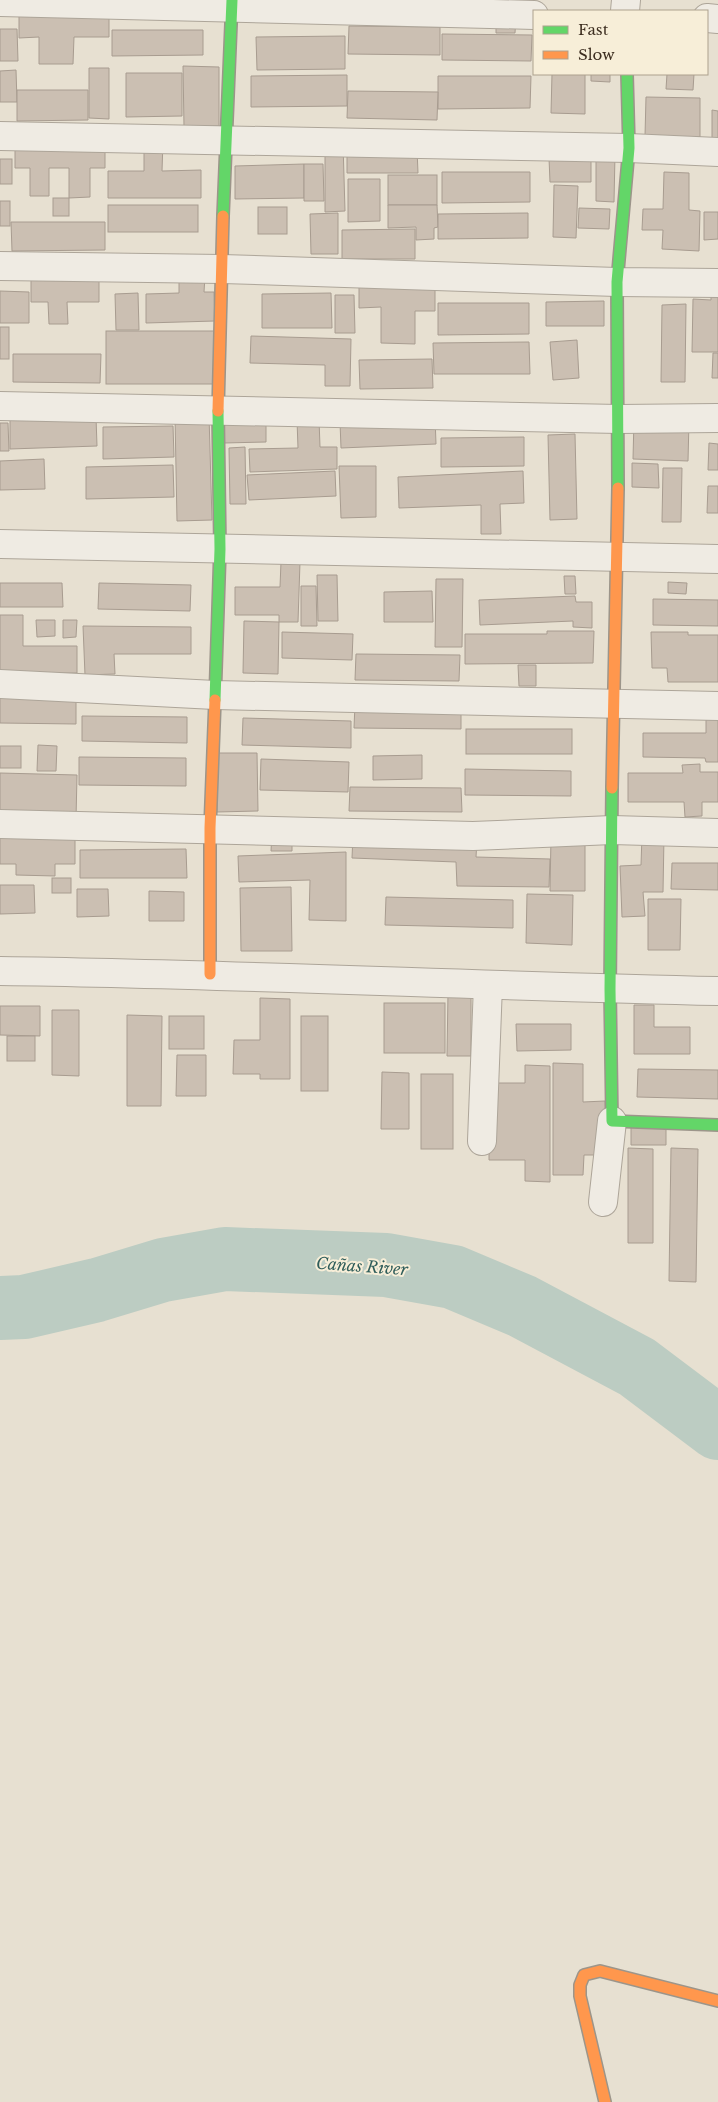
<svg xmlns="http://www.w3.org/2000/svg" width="718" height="2102" viewBox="0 0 718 2102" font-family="'Libre Baskerville',serif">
<rect width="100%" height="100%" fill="#e7e0d1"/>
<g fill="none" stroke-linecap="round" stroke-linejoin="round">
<polyline stroke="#bcccc2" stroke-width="64" points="0,1308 24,1307 97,1290 163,1270 225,1259 386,1265 453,1277 522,1306 637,1367 718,1428"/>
</g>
<g fill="#cbbfb2" stroke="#a89c90">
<polygon points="109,8 109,37 74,37 73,64 39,64 39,37 19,38 19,9"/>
<polygon points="496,15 516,16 515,33 496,33"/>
<polygon points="349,26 440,27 440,55 348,54"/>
<polygon points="0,29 17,29 18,61 0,61"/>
<polygon points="112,30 203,30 203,55 112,56"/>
<polygon points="442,34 532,35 531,61 442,60"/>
<polygon points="345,36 345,69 257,70 256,37"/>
<polygon points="183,66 219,67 219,126 184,127"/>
<polygon points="89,68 109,68 109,119 89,118"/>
<polygon points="16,70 17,102 0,102 0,71"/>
<polygon points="126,73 182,73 182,116 126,117"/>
<polygon points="552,74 585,74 585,114 551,113"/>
<polygon points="591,74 610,74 610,82 591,81"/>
<polygon points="667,74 694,74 693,90 666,89"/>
<polygon points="347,75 347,106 251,107 251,76"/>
<polygon points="438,76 531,76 530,108 438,109"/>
<polygon points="17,90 88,90 88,120 17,121"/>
<polygon points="348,91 438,92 437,120 347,118"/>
<polygon points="646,97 700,98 700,137 645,136"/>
<polygon points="712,110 718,111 718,140 712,139"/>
<polygon points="144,141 163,141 162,171 201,170 201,198 108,198 108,171 144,171"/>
<polygon points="15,143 105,143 105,168 90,168 90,197 69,198 69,168 49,168 49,196 30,196 30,168 15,168"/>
<polygon points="325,143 343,143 345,211 325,212"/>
<polygon points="417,149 418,173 347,173 347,150"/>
<polygon points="596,154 615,154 614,202 596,201"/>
<polygon points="549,158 591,158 591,182 550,182"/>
<rect x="0" y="159" width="12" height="25"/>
<polygon points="304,164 304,198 235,199 235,166"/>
<polygon points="304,164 323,164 324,201 304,201"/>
<polygon points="442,172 530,172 530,202 442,203"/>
<polygon points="664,172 689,173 689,210 700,211 699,251 662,249 663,230 642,230 643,209 663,209"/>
<rect x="388" y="175" width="49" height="30"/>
<polygon points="348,179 380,179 380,221 348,222"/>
<polygon points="554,185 578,186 576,238 553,237"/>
<rect x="53" y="198" width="16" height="18"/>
<rect x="0" y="201" width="10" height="25"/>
<rect x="108" y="205" width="90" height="27"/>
<polygon points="388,205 437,205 438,227 434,228 434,239 416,240 416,227 388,228"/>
<rect x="258" y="207" width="29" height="27"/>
<polygon points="579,208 610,209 609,229 578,228"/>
<polygon points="704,212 718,212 718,239 704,240"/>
<polygon points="338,213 338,254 311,254 310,214"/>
<polygon points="528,213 528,238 438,239 438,214"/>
<polygon points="11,222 105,222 105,250 12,251"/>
<polygon points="415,229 415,259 342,259 342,230"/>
<polygon points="31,269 99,270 99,302 67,302 68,324 49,324 48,302 31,302"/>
<polygon points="179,276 205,276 204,292 214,292 215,321 146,323 146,294 179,293"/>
<polygon points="359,279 435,281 435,311 415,311 415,344 381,343 381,307 359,308"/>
<polygon points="711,284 718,284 718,352 692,352 693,299 711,300"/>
<polygon points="0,291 29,292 29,323 0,323"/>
<polygon points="138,293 139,330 116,330 115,294"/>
<polygon points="331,293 332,328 262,328 262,294"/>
<polygon points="335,295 354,295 355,333 335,333"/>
<polygon points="604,301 604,326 546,326 546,302"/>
<polygon points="438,303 529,303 529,334 438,335"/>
<polygon points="686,304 685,382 661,382 662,305"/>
<rect x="0" y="327" width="9" height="32"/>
<rect x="106" y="331" width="109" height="53"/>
<polygon points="251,336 351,339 350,386 325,386 325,365 250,363"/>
<polygon points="577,340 579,378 553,380 550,342"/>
<polygon points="529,342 530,374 434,374 433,343"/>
<polygon points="713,353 718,353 718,378 712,378"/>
<polygon points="13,354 101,354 100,383 13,382"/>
<polygon points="432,359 433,388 360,389 359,360"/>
<polygon points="266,412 266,442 224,443 223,413"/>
<polygon points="209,415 212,520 177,521 175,416"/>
<polygon points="96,417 97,446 10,449 10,419"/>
<polygon points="435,417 436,444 341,448 340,422"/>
<polygon points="319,419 320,447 337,447 337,469 250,472 249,449 298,448 297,420"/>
<polygon points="634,419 689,421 688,461 633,459"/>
<polygon points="0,423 8,423 9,451 0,451"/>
<polygon points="173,426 174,457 103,459 103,427"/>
<polygon points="575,434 577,519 550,520 548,435"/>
<polygon points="524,437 524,466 441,467 441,438"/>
<polygon points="709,443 718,444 718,470 708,470"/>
<polygon points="245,447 246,504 230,504 229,448"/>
<polygon points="44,459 45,489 0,490 0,461"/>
<polygon points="632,463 658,464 659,488 632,487"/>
<polygon points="173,465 174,497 86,499 86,467"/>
<polygon points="339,466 376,466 376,517 341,518"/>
<polygon points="663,468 682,468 681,522 662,522"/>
<polygon points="335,471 336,496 249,500 247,475"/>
<polygon points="523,471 524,503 500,504 501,534 481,534 481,505 399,508 398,477"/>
<polygon points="708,486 718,486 718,513 707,513"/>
<polygon points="281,562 300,562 298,622 279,622 279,615 235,615 235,587 280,587"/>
<polygon points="317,575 337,575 338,621 318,621"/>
<polygon points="564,576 575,576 576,594 565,594"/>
<polygon points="436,579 463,579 462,647 435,647"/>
<polygon points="668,582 687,583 686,594 668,593"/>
<polygon points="0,583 62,583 63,607 0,607"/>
<polygon points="99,583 191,585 190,611 98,609"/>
<polygon points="301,586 316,586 317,626 301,626"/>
<polygon points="432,591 433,622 384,622 384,592"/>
<polygon points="575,596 576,602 592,602 592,628 573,627 573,621 480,625 479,600"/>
<polygon points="653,599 718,600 718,626 653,625"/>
<polygon points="0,615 23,615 23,646 77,646 77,673 0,674"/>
<polygon points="36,620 55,620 55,636 37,637"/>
<polygon points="63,620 77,620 76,637 63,638"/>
<polygon points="244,621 279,622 278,674 243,673"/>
<polygon points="83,626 191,627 191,654 114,654 115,674 85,675"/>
<polygon points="547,631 594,631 593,663 465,664 465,634 547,634"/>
<polygon points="282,632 353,634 352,660 282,658"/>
<polygon points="651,632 688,632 688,635 718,635 718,682 668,682 667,668 652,668"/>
<polygon points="356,654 460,655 459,681 355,680"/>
<polygon points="518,665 536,665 536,686 519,686"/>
<polygon points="0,694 76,695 76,724 0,723"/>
<polygon points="355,704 461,704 461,729 354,728"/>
<polygon points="82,716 187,717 187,743 82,741"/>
<polygon points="706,716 718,716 718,762 706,762 705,758 643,757 643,733 706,733"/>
<polygon points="243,718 351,721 351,748 242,745"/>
<rect x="466" y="729" width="106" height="25"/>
<polygon points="38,745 57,746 56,771 37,771"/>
<rect x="0" y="746" width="21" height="22"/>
<polygon points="216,753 257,753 258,811 217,812"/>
<polygon points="422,755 422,779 373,780 373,756"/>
<polygon points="79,757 186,758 186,786 79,785"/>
<polygon points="261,759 349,762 348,792 260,790"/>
<polygon points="700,764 700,772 718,772 718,802 702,802 702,816 685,817 684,802 628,802 628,773 683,773 682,765"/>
<polygon points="465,769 571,771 571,796 465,795"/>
<polygon points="0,773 77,775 76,819 0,817"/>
<polygon points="350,787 461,788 462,812 349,811"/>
<polygon points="272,832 292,833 292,851 271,851"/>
<polygon points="353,835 477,840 476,857 550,859 549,887 457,886 456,862 352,858"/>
<polygon points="642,835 664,836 663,892 643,892 645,916 622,917 620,866 641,865"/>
<polygon points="551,837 585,837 585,891 550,891"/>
<polygon points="0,838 75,838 75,864 55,864 55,876 16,875 16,864 0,864"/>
<polygon points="186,849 187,878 80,878 80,850"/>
<polygon points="346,852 346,921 309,920 310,880 239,882 238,856"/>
<polygon points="672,863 718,863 718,890 671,889"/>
<rect x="52" y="878" width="19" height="15"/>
<polygon points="0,885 34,885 35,913 0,914"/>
<polygon points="291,887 292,951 241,951 240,888"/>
<polygon points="77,889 108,889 109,916 77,917"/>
<polygon points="149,891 184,892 184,921 149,921"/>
<polygon points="527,894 573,895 572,945 526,943"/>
<polygon points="386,897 513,900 513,928 385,925"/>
<polygon points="648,899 681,899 680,950 648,950"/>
<polygon points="471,992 471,1056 447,1056 448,993"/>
<polygon points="260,998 290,999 290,1079 260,1079 260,1074 233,1074 234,1040 260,1040"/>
<rect x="384" y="1003" width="61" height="50"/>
<polygon points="634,1005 654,1005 654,1027 690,1027 690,1054 634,1054"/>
<polygon points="0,1006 40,1006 40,1036 0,1035"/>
<polygon points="52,1010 79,1010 79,1076 52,1075"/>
<polygon points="127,1015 162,1016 161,1106 127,1106"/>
<rect x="169" y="1016" width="35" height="33"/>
<rect x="301" y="1016" width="27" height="75"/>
<polygon points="516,1024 571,1024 571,1050 517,1051"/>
<rect x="7" y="1036" width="28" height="25"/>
<polygon points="177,1055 206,1055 206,1096 176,1096"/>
<polygon points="553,1063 583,1064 583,1102 605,1101 606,1155 584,1155 583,1175 553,1175"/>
<polygon points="525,1065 550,1066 550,1182 525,1181 525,1160 489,1160 489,1083 525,1083"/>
<polygon points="638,1069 718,1070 718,1099 637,1097"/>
<polygon points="382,1072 409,1073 409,1129 381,1129"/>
<rect x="421" y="1074" width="32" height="75"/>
<polygon points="631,1127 666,1128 666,1145 631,1145"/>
<polygon points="628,1148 653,1149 653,1243 628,1243"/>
<polygon points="671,1148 698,1149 696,1282 669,1281"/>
</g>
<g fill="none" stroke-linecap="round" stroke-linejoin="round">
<defs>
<g id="street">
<polyline points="0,2 534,15"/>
<polyline points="625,11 626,0"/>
<polyline points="707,18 718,19"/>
<polyline points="0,136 629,148 718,152"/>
<polyline points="0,266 222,269 617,282 718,283"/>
<polyline points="0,406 619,419 718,418"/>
<polyline points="0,544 718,559"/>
<polyline points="0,684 215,695 718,706"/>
<polyline points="0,824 473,836 612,830 718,833"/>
<path d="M0 971C239 974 479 986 718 991"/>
<polyline points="482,1141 488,985"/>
<polyline points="603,1202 612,1121"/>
</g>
<g id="fast">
<polyline points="223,216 232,0"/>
<polyline points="618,488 617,282 629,148 627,74"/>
<polyline points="215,700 220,549 218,411"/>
<polyline points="612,788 610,989 612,1121 718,1125"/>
</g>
<g id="slow">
<polyline points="218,411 223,216"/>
<polyline points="612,788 618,488"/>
<polyline points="210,974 210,828 215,700"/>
<polyline points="605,2102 580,1996 580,1985 584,1975 600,1971 718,2001"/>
</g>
</defs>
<use href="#street" stroke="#ada599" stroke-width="30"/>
<use href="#fast" stroke="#9c958a" stroke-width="14"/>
<use href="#slow" stroke="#9c958a" stroke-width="14"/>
<use href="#street" stroke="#efebe3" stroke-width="28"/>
<use href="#fast" stroke="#63d668" stroke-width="11"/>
<use href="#slow" stroke="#ff974d" stroke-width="11"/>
</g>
<g text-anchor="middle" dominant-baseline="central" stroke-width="4" stroke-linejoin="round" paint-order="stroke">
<g font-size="16" font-style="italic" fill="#2f5d5a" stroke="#f7eed8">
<text transform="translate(362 1266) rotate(4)">Cañas River</text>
</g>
</g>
<rect x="533" y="10" width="175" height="65" fill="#f7eed8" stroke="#ada18e"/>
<rect x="543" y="26" width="25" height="8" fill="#63d668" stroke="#ada18e"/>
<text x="578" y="35" font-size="15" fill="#3d2e20">Fast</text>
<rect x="543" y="51" width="25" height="8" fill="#ff974d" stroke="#ada18e"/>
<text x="578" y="60" font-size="15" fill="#3d2e20">Slow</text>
</svg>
